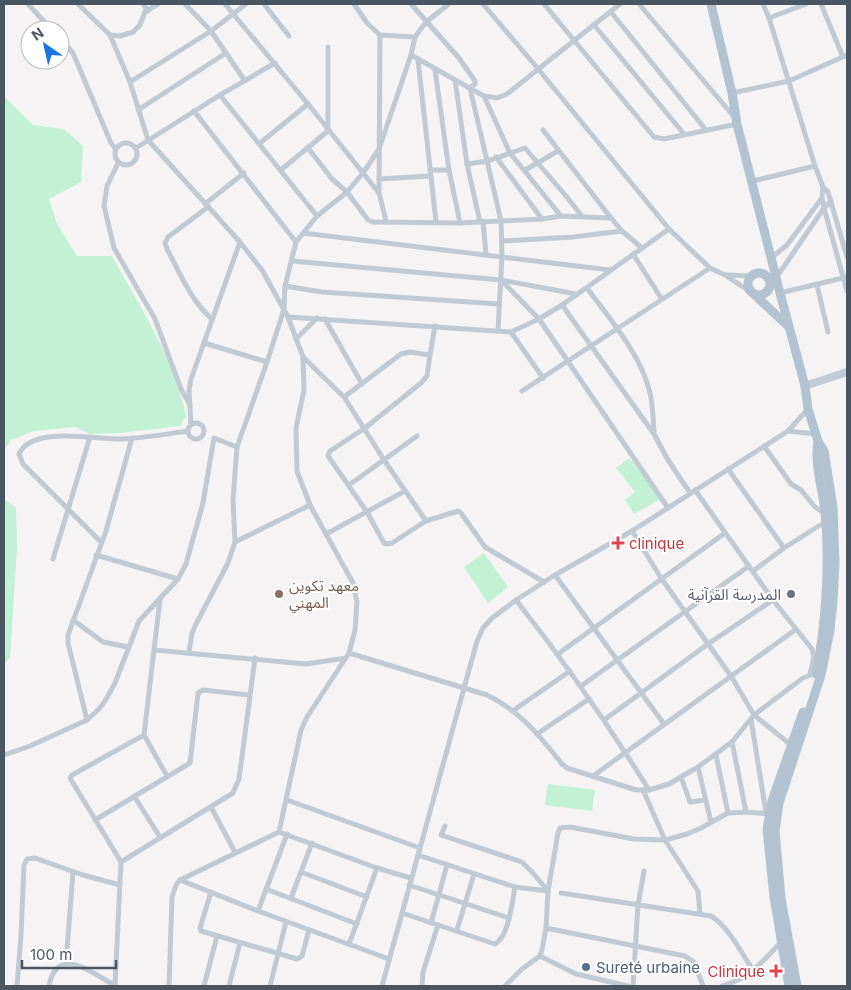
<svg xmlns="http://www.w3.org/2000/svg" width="851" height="990" viewBox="0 0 851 990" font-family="Inter,'Noto Sans Arabic',sans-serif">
<rect width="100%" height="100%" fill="#f5f3f3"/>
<g fill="#c3f1d5">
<path d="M4 96 33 125 64 129 83 146 81 182 49 199 57 224 77 256H112C140 307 174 358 186 416L180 426 121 433 90 434 75 427 34 431 11 440 4 451Z"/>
<polygon points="629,458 662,498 634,514 625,500 635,492 616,468"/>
<polygon points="4,499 16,508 17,548 10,658 4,664"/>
<polygon points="484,553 508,587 488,603 464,567"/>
<polygon points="548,784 595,790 592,811 545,805"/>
</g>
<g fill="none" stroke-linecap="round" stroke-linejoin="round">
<g stroke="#c1cad2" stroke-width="5">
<polyline points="28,4 52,30"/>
<polyline points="78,4 110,35 130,82 148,140 240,242 262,270 288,317 303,357 304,390 296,428 297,471 310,505 353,583 357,602 355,630 349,653 307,717 301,730 279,832"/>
<polyline points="143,4 148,11"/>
<polyline points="185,4 211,31 245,81"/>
<polyline points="225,4 308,104 379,193 380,35"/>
<polyline points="264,4 289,36"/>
<polyline points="354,4 367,23 380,35 415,37"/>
<polyline points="411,4 459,58 475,81 475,84 470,88 501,221 502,256 498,330"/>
<polyline points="483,4 539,70 669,229 710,268 725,275 752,293"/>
<polyline points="544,4 654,137 664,139 737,124"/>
<polyline points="639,4 735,118"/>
<polyline points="763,4 769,18 815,166 823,187"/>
<polyline points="821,4 843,57"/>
<polyline points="611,12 706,130"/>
<polyline points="769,18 806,4"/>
<polyline points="594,25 684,134"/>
<polyline points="110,35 120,36 133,32 140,25 145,12 158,4"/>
<polyline points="60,38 73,53 111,143 115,148"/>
<polyline points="411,55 484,96 497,98 507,94 620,4"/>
<polyline points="418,60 436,222"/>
<polyline points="435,70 449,170 460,223"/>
<polyline points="455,80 467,164 480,222"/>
<polyline points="130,82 211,31 246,4"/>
<polyline points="732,93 789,81 847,55"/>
<polyline points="220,95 317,216"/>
<polyline points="484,96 510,153 561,216"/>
<polyline points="138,110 226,53"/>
<polyline points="194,111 296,242"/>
<polyline points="543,130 611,218 622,231 642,248"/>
<circle cx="126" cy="154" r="11"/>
<polyline points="260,143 308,104"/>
<polyline points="136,148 220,95 275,63"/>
<polyline points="308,148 332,179 347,192 368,220 373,222 460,223 542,219 561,216 611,218"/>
<polyline points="496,157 542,219"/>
<polyline points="118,163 107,186 104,206 114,248 155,319 181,389 190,405"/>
<polyline points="467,164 488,161 525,148 566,196 581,215"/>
<polyline points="282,169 328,131 328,47"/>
<polyline points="430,170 449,170"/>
<polyline points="525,170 558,151"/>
<polyline points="379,179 430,176"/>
<polyline points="753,181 815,166"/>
<polyline points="379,193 386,221"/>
<polyline points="205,204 244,173"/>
<path d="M208 207 168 237 165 243 167 249C180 273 191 301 212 319"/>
<polyline points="483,221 486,254"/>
<polyline points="303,233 610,270"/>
<polyline points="502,241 573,237 622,231"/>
<polyline points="633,254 661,298"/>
<polyline points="847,257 828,192 823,187 822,198 824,208 847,291"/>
<polyline points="771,258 787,245 822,198"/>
<polyline points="292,261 501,280 576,294"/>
<polyline points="726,275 751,276"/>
<polyline points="776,278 824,208 831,201"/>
<polyline points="502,281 539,319 668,508"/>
<polyline points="817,285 828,332"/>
<polyline points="285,286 322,292 499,304"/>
<path d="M587 288C609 318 642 356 650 393 653 405 653 419 654 431"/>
<polyline points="780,293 847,277"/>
<polyline points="562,305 654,434 668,460 690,493"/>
<polyline points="288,317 511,332 543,378"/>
<polyline points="325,319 362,384"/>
<polyline points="511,332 539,319 562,305 669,229"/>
<polyline points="296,339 317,318"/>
<polyline points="204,343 267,362"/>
<polyline points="430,355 427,376 421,383 365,428 330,451 328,456 367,512 384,543 386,544 392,543 426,521 458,511 461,513 485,547 544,582"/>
<polyline points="303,357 344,397 384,460 426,521"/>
<polyline points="522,391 710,268"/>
<polyline points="344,397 401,354 410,352 430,355 435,326"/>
<polyline points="808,409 788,431 816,434"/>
<circle cx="196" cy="431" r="8"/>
<polyline points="191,425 189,390 191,379 240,242"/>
<polyline points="764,446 791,484 801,490 815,507 825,513"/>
<polyline points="728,469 784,548"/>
<polyline points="349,485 417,436"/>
<polyline points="695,490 773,600 812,649 814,657 810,674"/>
<polyline points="632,531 661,578 731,676 754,715 791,745"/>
<polyline points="326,534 405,491"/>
<path d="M101 542 23 464 19 454C32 425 96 440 122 439 144 438 166 434 188 431"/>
<polyline points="235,542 233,500 237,447 267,362 284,309 285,286 296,242 317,216 347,192 363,173 379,149 411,55 415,37 426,22 449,4"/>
<polyline points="96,555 178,579"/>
<polyline points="53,559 90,437"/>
<polyline points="753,571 784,548 825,522"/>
<polyline points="555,575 664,724"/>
<path d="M516 600C564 661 608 724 649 790"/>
<polyline points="73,620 103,642 128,647"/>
<polyline points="154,650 306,664 346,658"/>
<polyline points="189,653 192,633 196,624 228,563 235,542 310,505"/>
<path d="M349 653 487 695C520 711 540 736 562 764L567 768 636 790H649L669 784 698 767 732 742 754 715 803 678 816 673"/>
<polyline points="558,654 725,533"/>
<polyline points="581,686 749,566"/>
<polyline points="514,710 570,671"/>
<polyline points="751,719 766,813"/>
<polyline points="87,720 68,643 68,635 106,531 132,438"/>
<polyline points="604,720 708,644 773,600"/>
<polyline points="537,734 589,699"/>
<polyline points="144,735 160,599"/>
<polyline points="732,742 746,812"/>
<polyline points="4,755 30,746 87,720 99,709 105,701 115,683 139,621 178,579 186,564 203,503 214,438 237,447"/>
<polyline points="716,755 728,813"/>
<polyline points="698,767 711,822"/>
<polyline points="593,776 795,630"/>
<polyline points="681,777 690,802 705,800"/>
<polyline points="643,790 665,840 698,891 700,914"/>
<polyline points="134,796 160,837"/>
<polyline points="287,800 420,848"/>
<polyline points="211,807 235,852"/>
<polyline points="95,820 190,763 198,693 203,690 249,695"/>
<polyline points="418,855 515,887 548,891 532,872 522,862 441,835 445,826"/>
<polyline points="121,862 70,778 72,775 144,735 167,776"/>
<polyline points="301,872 367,897"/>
<polyline points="180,880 258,911 389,959"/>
<polyline points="409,885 509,918"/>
<polyline points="266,889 357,924"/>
<polyline points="211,892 200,928 201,931 297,959 302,956 309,930"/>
<path d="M561 893 711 916C728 926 742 954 753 970"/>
<polyline points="291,898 312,843"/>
<polyline points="258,911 287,834"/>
<path d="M402 913 495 944C509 937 512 902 515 887"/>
<polyline points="431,923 447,865"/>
<polyline points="546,928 685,956 694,962 703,986"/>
<polyline points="457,930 474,874"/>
<polyline points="349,944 377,868"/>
<polyline points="540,956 576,974 628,986"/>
<polyline points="66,963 73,872"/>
<polyline points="115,985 121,862 233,793 239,779 255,658"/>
<polyline points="17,986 21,935 24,865 27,859 35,858 83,875 120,885"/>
<path d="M49 986C57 943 93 974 116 986"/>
<polyline points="169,986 172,897 176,885 180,880 279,832 377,868 411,878"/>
<polyline points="204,986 217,936"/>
<polyline points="229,986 240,943"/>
<polyline points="270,986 286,922"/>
<polyline points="382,986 477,641 483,628 492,618 516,600 555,575 632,531 788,431"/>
<polyline points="422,986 423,972 438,925"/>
<polyline points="505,986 522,969 540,956 542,950 546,928 548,891 558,833 560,828 570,827 634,839 665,840 687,834 701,828 728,813 746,812 771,814"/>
<polyline points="633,986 638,905 644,871"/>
<path d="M722 986C750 978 762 962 781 942"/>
</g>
<polyline stroke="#c1cbd6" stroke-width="8" points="805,386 847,372"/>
<g stroke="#b3c2d1" stroke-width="9">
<polyline points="711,4 732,93 737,124 780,293 805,386 808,409 818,441 824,451 833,507 835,563 833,601 830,630 821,675 779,803 775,831 781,898 797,986"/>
<circle cx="759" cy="284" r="11"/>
<polyline points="755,295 788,326"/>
<path d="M816 674C826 626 830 562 825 513 823 489 814 465 818 441"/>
<polyline points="789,986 774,897 767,829 772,801 803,712"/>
</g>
</g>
<g fill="#e0444e" stroke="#fff" stroke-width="2">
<path d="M615.5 535.5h5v5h5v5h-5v5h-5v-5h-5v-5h5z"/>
<path d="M773.5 963.5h5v5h5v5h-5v5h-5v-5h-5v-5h5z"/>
</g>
<circle fill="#8d6e63" stroke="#fff" stroke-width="2" cx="279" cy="594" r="5"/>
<circle fill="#6b7280" stroke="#fff" stroke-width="2" cx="791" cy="594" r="5"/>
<circle fill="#5c6f8a" stroke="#fff" stroke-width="2" cx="586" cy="967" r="5"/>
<g text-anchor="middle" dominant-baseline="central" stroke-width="4" stroke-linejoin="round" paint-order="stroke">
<g font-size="15" fill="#be3a42" stroke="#fff" text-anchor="start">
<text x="629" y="543">clinique</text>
<text x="765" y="971" text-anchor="end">Clinique</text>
</g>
<g font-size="15" fill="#785e54" stroke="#fff" text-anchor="start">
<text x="289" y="585">معهد تكوين<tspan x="289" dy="17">المهني</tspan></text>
</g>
<g font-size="15" fill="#5b616d" stroke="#fff" text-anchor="end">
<text x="781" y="594">المدرسة القرآنية</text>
</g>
<g font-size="15" fill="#4e5e75" stroke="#fff" text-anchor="start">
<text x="596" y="967">Sureté urbaine</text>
</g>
</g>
<rect width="851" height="990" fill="none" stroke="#4a5661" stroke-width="10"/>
<g transform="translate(45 45) rotate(326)"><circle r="24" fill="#ffffff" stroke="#b7bbc0"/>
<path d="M0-4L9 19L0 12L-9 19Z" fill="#1a73e8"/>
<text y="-8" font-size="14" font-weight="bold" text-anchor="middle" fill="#4a5661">N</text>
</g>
<path d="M22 960v8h94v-8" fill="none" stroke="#4a5661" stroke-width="2.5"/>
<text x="30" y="960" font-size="15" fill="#4a5661" stroke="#ffffff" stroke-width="4" paint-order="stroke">100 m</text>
</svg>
